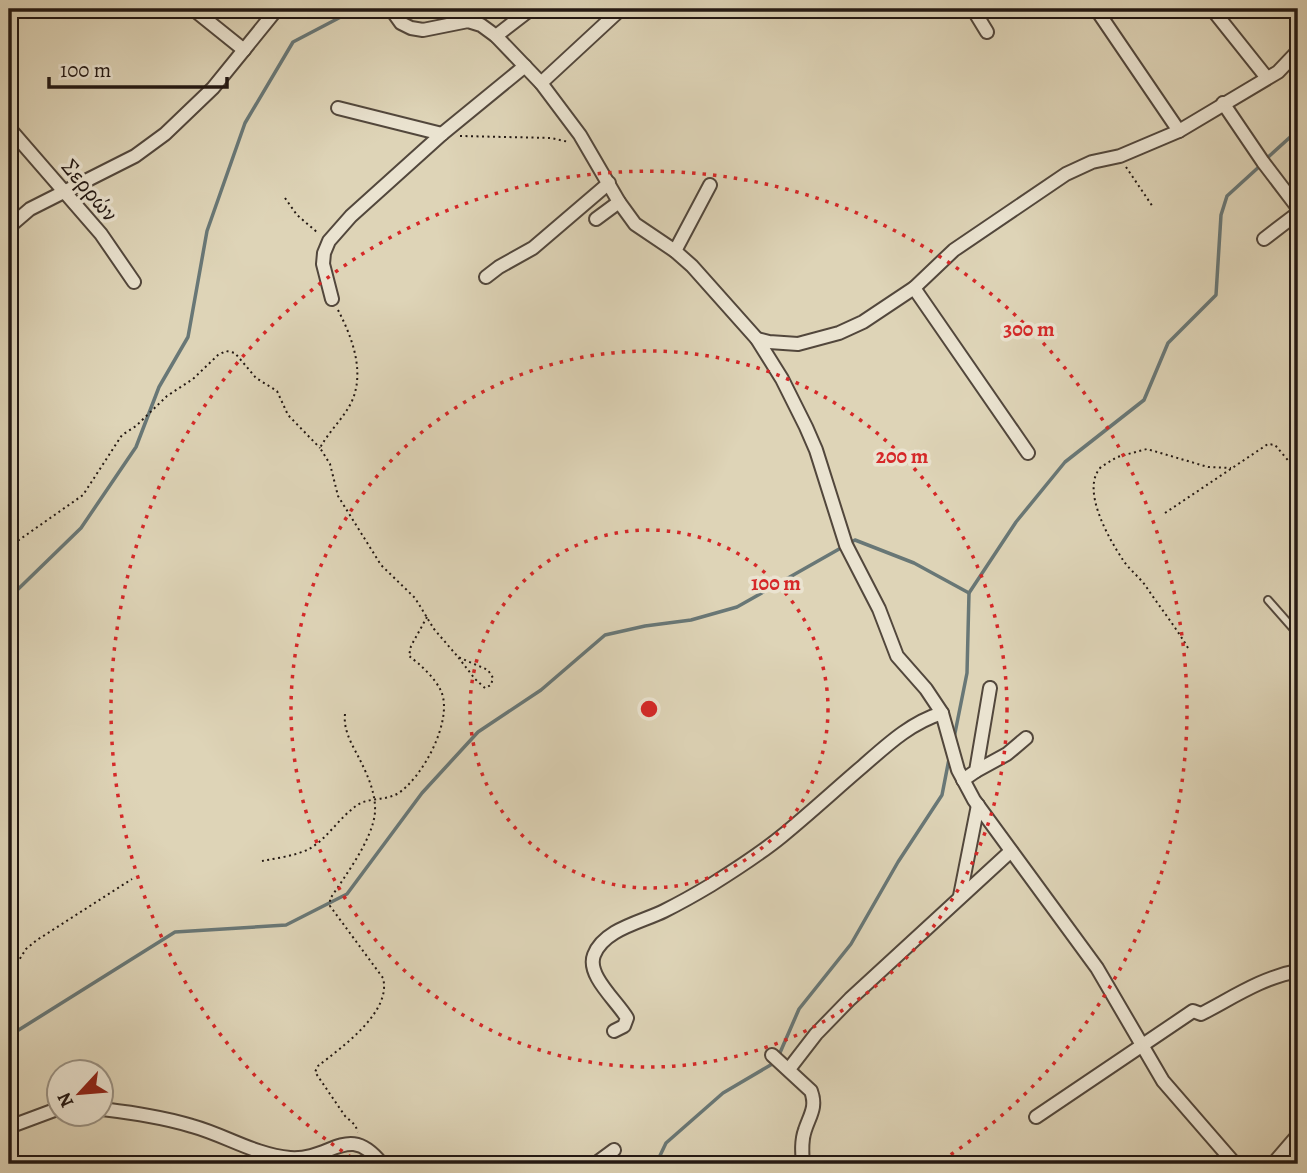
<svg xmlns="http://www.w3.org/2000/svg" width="1307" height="1173" viewBox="0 0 1307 1173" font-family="Alegreya,serif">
<rect width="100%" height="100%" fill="#ded4b7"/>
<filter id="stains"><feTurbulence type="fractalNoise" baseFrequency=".00286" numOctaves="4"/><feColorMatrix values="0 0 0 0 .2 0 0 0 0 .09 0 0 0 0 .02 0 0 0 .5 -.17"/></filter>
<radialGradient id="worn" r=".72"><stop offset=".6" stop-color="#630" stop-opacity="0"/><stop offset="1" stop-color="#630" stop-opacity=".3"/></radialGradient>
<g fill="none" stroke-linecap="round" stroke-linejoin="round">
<g stroke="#687776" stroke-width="3.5">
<polyline points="1266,159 1298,130"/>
<polyline points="9,598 81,528 136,447 159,387 188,337 207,231 245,123 293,42 356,9"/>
<polyline points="954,738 967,673 969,593 1016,522 1065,462 1144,400 1168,343 1216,295 1221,215 1227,196 1261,165"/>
<polyline points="9,1036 175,932 286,925 347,894 422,793 478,732 541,690 605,635 645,626 691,620 737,607 855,540 914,563 969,593"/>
<polyline points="779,1055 799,1009 851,944 898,862 942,795 949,759"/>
<polyline points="656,1164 666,1143 723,1093 774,1063"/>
</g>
<defs>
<polyline id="lane" points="1268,600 1298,634"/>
<g id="street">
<polyline points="193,9 244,50"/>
<polyline points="391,9 401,23 411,28 423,30 468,21 481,25 496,36 541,83 580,135 619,202 635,224 675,251 692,266 757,339 782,379 806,427 816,450 846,545 879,609 897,656 926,689 942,713 958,770 974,800 1097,968 1163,1081 1235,1164"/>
<polyline points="978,9 976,14 987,32"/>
<polyline points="1096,9 1179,131"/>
<polyline points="1165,9 1166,9"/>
<polyline points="1212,9 1267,78"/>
<polyline points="496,36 531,9"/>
<polyline points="541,83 621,9"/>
<polyline points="1223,103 1263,162 1298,208"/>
<polyline points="338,108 442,134"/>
<polyline points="9,128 101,234 134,282"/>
<polyline points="596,219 619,202"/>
<polyline points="9,227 30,209 135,156 165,134 213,88 277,9"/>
<polyline points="1264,239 1298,213"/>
<polyline points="675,251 710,185"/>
<polyline points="486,277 499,267 533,248 609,183"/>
<polyline points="914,288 1028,453"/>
<polyline points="332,299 323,264 324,253 329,241 351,216 442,134 525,66"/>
<polyline points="757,339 769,342 798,344 839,333 863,322 914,288 954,250 1066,174 1092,162 1120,156 1179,131 1278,72 1298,51"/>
<polyline points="976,771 1007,754 1026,738"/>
<polyline points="963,780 976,771 990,688"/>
<polyline points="960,896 978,805"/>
<polyline points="9,979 9,978"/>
<path d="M614 1031 624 1026 627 1018C617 1001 586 975 594 955 604 929 642 922 664 911 680 903 696 894 711 885 735 870 760 854 782 836 809 814 836 789 863 766 887 745 910 723 942 713"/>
<path d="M772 1055 811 1091C817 1107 810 1115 805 1130 801 1141 802 1153 803 1164"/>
<polyline points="789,1069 816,1034 850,999 1011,851"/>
<path d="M102 1109C132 1113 163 1117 192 1126 225 1135 255 1155 290 1158 332 1161 348 1121 382 1164"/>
<path d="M1036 1117 1193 1011 1201 1014C1232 998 1263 977 1298 971"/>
<polyline points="9,1127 60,1108"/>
<polyline points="595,1164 614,1150"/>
<polyline points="1273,1164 1298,1135"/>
</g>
</defs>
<use href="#lane" stroke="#52473c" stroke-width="10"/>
<use href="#street" stroke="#52473c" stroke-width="16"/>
<g stroke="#231813" stroke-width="2" stroke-dasharray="2 3.5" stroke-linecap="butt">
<polyline points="460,136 551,138 569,142"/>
<polyline points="1126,167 1153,207"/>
<polyline points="285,198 297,215 318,233"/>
<path d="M338 310C352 337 365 371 352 401 344 418 329 431 320 448L330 464 338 496 381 565 415 598 434 629 458 657 488 670 493 678 491 685 485 688 475 679 458 657"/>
<polyline points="1165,513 1268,444 1275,445 1298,472"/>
<polyline points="9,547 83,495 122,435 136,426 167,396 193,379 218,355 226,351 235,353 256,378 277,391 288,415 320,448"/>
<path d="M1188 648C1175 626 1159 606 1145 585 1138 576 1129 569 1123 560 1109 539 1080 489 1101 467L1117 457 1147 449 1208 467 1231 468"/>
<path d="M345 714C343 731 353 746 360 760 368 776 376 794 375 812 373 839 345 876 330 899V906L383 978C392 1012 342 1047 318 1066L315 1072 345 1116 355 1125 358 1132"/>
<path d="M262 861C277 858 295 856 309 849 327 839 339 818 356 806 368 797 384 801 397 794 422 779 454 720 441 691 435 678 420 664 409 656L411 646 427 617"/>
<polyline points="14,968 26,949 37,940 132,879"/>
</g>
<use href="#lane" stroke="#eae3d0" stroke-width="6"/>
<use href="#street" stroke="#eae3d0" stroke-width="12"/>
</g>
<g fill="none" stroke="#d62828" stroke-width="3.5" stroke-dasharray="3.5 7">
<circle cx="649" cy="709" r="179"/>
<circle cx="649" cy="709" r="358"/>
<path d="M360 1163A538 538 0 1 1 938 1163"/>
</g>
<g text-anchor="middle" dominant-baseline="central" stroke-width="7" stroke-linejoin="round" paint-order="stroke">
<g font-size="24" fill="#231813" stroke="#eae3d0">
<text transform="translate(90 190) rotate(50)">Σερρών</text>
</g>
</g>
<circle cx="649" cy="709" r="10" fill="#d62828" stroke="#eae3d0" stroke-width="3.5"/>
<g font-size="21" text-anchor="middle" font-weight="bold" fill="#d62828" stroke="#eae3d0" stroke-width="7" stroke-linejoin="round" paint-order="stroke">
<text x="1029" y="336">300 m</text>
<text x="902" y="463">200 m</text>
<text x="776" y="590">100 m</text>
</g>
<rect width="1307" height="1173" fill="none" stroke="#ded4b7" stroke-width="35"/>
<rect x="10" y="10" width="1286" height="1152" fill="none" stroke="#231813" stroke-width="3.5"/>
<rect x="18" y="18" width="1272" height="1138" fill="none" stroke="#231813" stroke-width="2"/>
<g transform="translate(80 1093) rotate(244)"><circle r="33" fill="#eae3d0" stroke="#9a9284" stroke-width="2"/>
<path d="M0-5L12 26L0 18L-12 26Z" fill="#8f2418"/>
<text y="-10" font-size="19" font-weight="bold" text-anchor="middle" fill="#231813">N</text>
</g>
<path d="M49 77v10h178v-10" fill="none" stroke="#231813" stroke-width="3.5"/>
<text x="60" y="77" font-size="21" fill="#231813" stroke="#eae3d0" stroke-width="5" paint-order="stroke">100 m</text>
<rect width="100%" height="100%" filter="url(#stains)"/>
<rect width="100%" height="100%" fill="url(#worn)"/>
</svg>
